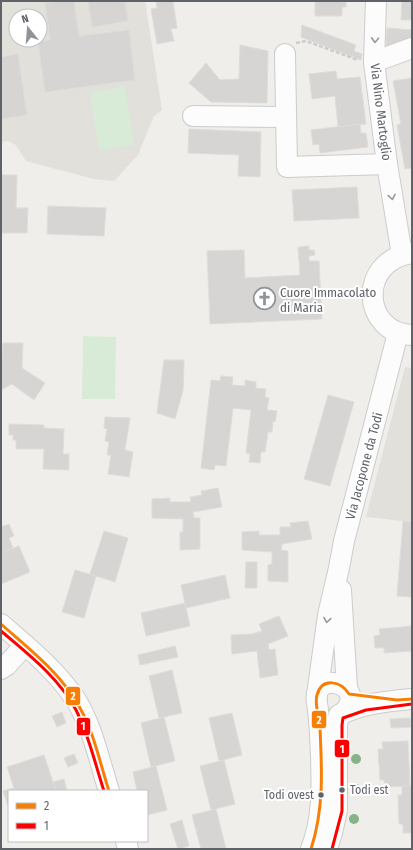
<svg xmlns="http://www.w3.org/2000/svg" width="413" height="850" viewBox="0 0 413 850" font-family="'Fira Sans Condensed',sans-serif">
<rect width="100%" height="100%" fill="#efeeea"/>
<g fill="#e2e0da" fill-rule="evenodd">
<path d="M1 1H145L162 110 154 116 138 155 114 181 94 179 26 161 16 145 8 141 1 142ZM16 16H40V40H16Z"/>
<polygon points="405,367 412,368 412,522 366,517"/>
</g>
<g fill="#d8ebd6">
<polygon points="125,87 134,145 99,150 90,93"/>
<polygon points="83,336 116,337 115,399 82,399"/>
</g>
<g fill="#d6d5d3" stroke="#deddd9">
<polygon points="60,1 74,1 79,36 129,30 135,80 45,92 38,42 50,40 45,3"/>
<polygon points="88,1 125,1 128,21 92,27"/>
<polygon points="156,1 173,1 177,28 171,29 174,41 157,44 151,9 157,8"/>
<polygon points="315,1 346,1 346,7 342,7 342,16 315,16"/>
<polygon points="402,1 412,1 412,20 401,20"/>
<polygon points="302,25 356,45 354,51 362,54 361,60 301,37"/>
<polygon points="387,28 412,30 412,43 386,53"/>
<polygon points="240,45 268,51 267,103 211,102 189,83 206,63 220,80 239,79"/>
<polygon points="18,54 27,115 1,119 1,57"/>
<polygon points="336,71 337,79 360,77 366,124 338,127 335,96 312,99 309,74"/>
<polygon points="412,78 412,168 405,169 397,125 401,124 393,81"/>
<polygon points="360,124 361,133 366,133 368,147 320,153 319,144 313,145 311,130"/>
<polygon points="189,129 261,132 260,177 238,176 239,155 188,153"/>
<polygon points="1,175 17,175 16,208 28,208 27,233 1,233"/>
<polygon points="357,187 359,218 294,221 292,190"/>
<polygon points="48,206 106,208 104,236 47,234"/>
<polygon points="309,246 309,250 314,250 315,255 309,256 309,261 319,261 322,319 210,324 207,251 244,250 245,278 300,275 298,247"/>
<polygon points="3,343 23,343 22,368 45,383 34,400 12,384 1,390 1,368"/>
<polygon points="164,360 184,360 183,391 175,419 157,413"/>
<polygon points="221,376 233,377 232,385 245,386 245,380 256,382 256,388 266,389 265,397 269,398 267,410 277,411 275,422 273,421 272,432 268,432 265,452 261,452 260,463 249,462 250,454 246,453 251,410 233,408 226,466 215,465 214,470 201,468 211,380 220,381"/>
<polygon points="328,395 354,402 330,486 304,479"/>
<polygon points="105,417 130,418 125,450 133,452 129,477 108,474 111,455 107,455 109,442 105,441 107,429 104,428"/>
<polygon points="9,424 44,425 44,428 64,429 63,454 69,454 69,470 43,469 44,449 16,449 16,440 13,440 13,435 9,435"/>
<polygon points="218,488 222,507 193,512 194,518 200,518 200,549 180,550 180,532 183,532 183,519 152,518 152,499 170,498 170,502 191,502 190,497 202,495 201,491"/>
<polygon points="308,521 312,539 282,544 281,550 288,551 288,582 268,581 268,565 272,564 272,552 242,550 242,532 259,531 259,535 280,535 280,527 291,527 290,523"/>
<polygon points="403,521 412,522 411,597 397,596"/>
<polygon points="9,524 14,536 9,538 13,548 1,553 1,527"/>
<polygon points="104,531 128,538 115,582 90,574"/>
<polygon points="19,546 30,572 1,584 1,553"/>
<polygon points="246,562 257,562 257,588 245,588"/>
<polygon points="75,570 96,576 84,618 62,612"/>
<polygon points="225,575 230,598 186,608 181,585"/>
<polygon points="185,603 190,626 146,636 141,613"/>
<polygon points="279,616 288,636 268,644 269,650 275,649 278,675 260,678 257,651 232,654 231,635 252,634 262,631 259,624"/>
<polygon points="412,626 412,651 384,653 384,648 375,648 374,636 380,635 379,629"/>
<polygon points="175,646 178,657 140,665 138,655"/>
<polygon points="172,670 182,713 159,718 149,676"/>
<polygon points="62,712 66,723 57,727 52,716"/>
<polygon points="232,713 242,755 219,761 209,718"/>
<polygon points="164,717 175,761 151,767 141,723"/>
<polygon points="410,718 411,727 391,728 390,719"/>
<polygon points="408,741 410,786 385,787 384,780 380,780 378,749 383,749 382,742"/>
<polygon points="74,754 78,763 68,767 64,758"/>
<polygon points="44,755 56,791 15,791 7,767"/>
<polygon points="224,760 235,804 211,810 200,766"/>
<polygon points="156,766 167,810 147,815 147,791 137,791 133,772"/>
<polygon points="64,779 67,791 56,791 53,782"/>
<polygon points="402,786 412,786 412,833 403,833 403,824 399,824 398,795 402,795"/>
<polygon points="14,788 15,791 9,791 9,809 3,791"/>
<polygon points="216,809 226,849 201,849 192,815"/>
<polygon points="182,820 189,846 178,849 170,824"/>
</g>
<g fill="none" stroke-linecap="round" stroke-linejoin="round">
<defs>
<g id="minor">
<polyline points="376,1 374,62 387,164 402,255"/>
<polyline points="285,54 287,167 387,164"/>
<polyline points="374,62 412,48"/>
<polyline points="193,116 286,117"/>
<path d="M412 335C362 333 357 261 412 253"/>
<polyline points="341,590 347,689"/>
<path d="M1 624C27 647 54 668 74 697 92 724 99 760 109 791"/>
<polyline points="1,669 7,665 25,645"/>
<polyline points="317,695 328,615 339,568 344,541 398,333"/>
<path d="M339 715C361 704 387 701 412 699"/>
<polyline points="126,841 128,849"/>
<path d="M311 849C323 819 322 787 321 755 320 738 320 720 317 703 311 667 370 685 344 712"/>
<polyline points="327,849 332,833 337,810 337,725 339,715"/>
</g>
</defs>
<use href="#minor" stroke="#cbcccc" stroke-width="22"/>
<polyline stroke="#cacfcc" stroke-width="2.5" stroke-dasharray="4 2" stroke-linecap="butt" points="296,43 306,41 358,60"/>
<use href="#minor" stroke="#fdfcfc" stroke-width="20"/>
<defs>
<g id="bus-1">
<path d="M1 624C29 649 62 674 80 708 94 733 100 763 109 791"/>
<path d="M311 849C324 809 322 770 320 728 320 718 314 705 317 695 322 677 341 681 349 694L397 700 412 699"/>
</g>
<g id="bus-2">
<path d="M1 631C28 654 59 678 76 710 89 735 95 764 104 791"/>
<polyline points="332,849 342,811 342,725 343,718 366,710 412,704"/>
</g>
</defs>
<use href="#bus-1" stroke="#fff" stroke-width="6"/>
<use href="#bus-2" stroke="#fff" stroke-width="6"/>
<use href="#bus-1" stroke="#f77f05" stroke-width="3"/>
<use href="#bus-2" stroke="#f00" stroke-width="3"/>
</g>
<g fill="#88b388">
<circle cx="356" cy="759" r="5"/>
<circle cx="356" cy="789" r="5"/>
<circle cx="354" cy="819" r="5"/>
</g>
<defs><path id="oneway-chevron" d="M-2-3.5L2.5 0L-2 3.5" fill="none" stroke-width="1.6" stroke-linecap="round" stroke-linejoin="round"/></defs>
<g stroke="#96999c">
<use href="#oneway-chevron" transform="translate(375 40) rotate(93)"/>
<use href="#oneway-chevron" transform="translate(392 197) rotate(81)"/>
<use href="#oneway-chevron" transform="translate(327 620) rotate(99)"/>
</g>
<defs>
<symbol id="church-ring" viewBox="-11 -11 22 22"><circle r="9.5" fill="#fff" stroke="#919496" stroke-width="1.5"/><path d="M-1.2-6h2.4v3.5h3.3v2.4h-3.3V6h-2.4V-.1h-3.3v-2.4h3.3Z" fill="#919496"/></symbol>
</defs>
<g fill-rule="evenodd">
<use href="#church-ring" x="252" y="286" width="25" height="25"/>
</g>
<g fill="#5f6368" stroke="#fff" stroke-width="1.5">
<circle cx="342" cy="790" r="3.5"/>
<circle cx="321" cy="795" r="3.5"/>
</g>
<g text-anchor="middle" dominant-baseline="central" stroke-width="4" stroke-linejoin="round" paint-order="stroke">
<g font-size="12" fill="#5f6368" stroke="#fff" text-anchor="start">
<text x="350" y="790">Todi est</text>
<text x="314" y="795" text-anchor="end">Todi ovest</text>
</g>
<g font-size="13" fill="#5f6368" stroke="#fff">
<text transform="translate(381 112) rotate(83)">Via Nino Martoglio</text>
<text transform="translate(364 466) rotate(-75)">Via Jacopone da Todi</text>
</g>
<g font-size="13" fill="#5f6368" stroke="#fff" text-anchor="start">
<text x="280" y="292">Cuore Immacolato<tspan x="280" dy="15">di Maria</tspan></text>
</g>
</g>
<g stroke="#fff" stroke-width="1.5">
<rect x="65" y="686" width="16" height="20" rx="4" fill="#f77f05"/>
<rect x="311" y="710" width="16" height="19" rx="4" fill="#f77f05"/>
<rect x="76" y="717" width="15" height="19" rx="4" fill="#f00"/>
<rect x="334" y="739" width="16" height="19" rx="4" fill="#f00"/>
</g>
<g font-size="11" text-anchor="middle" font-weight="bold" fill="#fff">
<text x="73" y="700">2</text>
<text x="319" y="724">2</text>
<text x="83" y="730">1</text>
<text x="342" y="753">1</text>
</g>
<rect width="413" height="850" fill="none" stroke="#5f6368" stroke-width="4"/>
<rect x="8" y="790" width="140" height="52" fill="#ffffff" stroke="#bfc1c3"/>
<rect x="16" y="803" width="20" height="6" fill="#f77f05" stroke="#bfc1c3"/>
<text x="44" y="810" font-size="12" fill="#5f6368">2</text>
<rect x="16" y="823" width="20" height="6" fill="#ff0000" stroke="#bfc1c3"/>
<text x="44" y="830" font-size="12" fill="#5f6368">1</text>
<g transform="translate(28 28) rotate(343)"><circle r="19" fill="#ffffff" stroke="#bfc1c3"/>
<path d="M0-3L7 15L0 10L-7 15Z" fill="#919496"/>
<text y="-6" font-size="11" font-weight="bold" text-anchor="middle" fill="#5f6368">N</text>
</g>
</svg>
